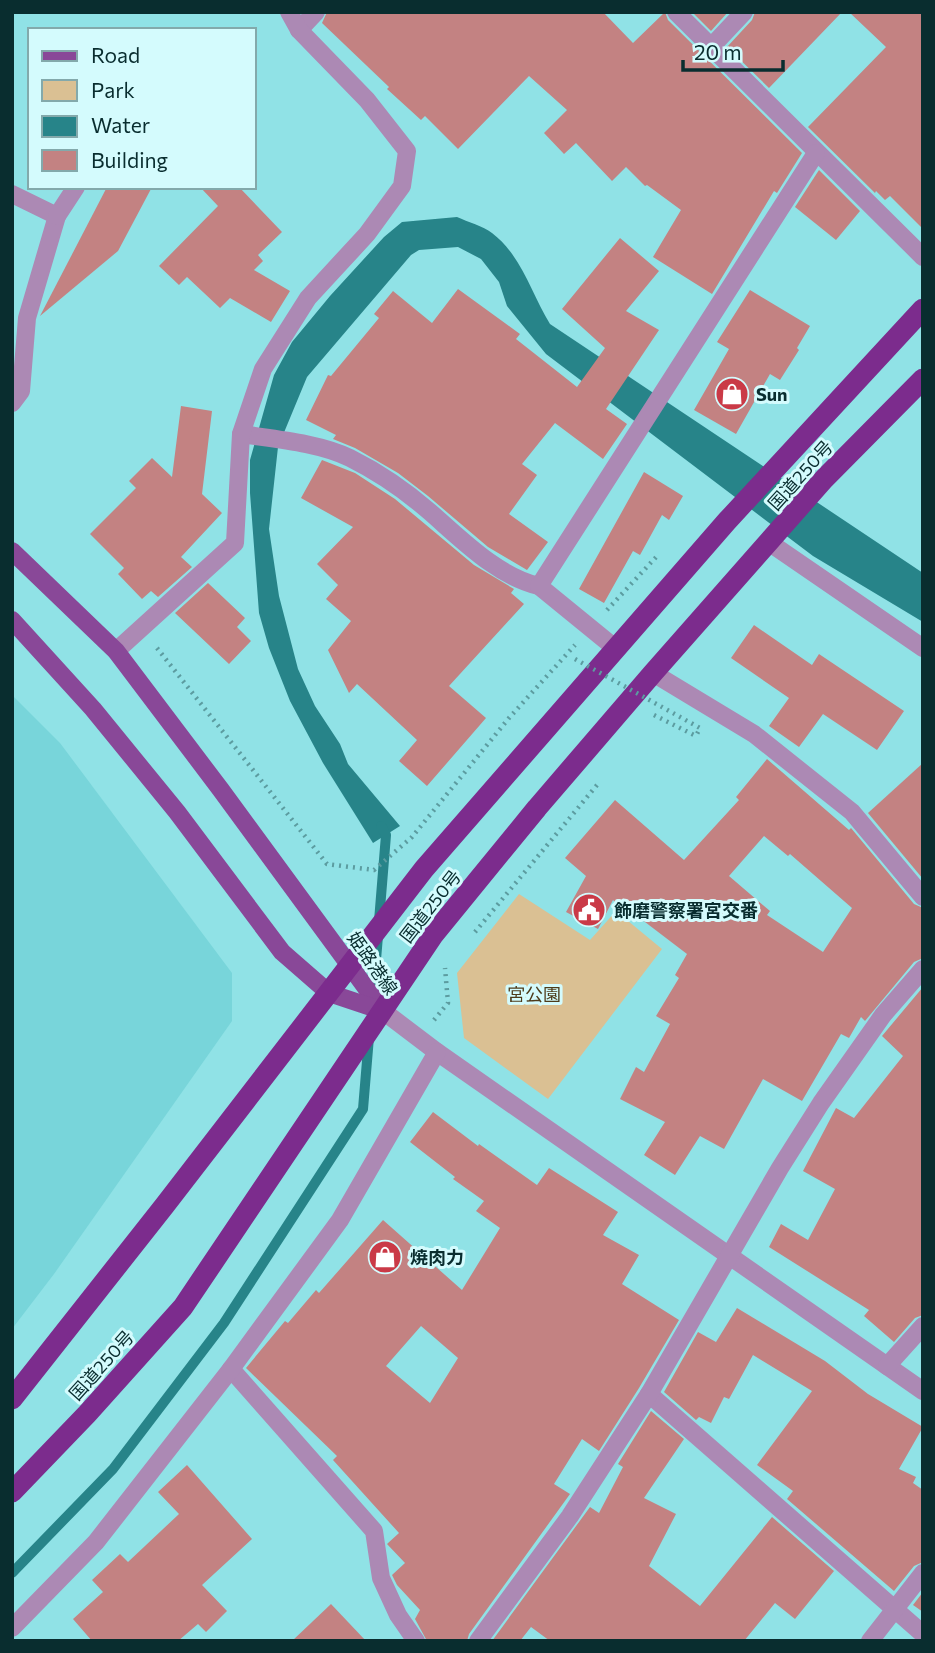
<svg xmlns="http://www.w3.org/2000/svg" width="935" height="1653" viewBox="0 0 935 1653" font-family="Commissioner,'Noto Sans JP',sans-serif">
<rect width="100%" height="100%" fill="#90e2e6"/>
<polygon fill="#78d5da" points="12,695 60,743 232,973 232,1021 54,1274 12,1329"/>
<polygon fill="#dac093" points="519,894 590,940 616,911 662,949 548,1099 464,1038 457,973"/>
<path fill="#278489" d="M457 217C468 222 483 226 492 233 522 256 531 293 550 324L923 573V622L813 556 546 354 507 306 499 282 481 259 458 247 419 250 411 255 307 377 278 447 269 529 279 596 298 669 315 706 340 744 348 764 400 826 373 843 323 763 290 701 269 648 259 613 250 493V460L274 375 292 342 330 296 384 237 402 222Z"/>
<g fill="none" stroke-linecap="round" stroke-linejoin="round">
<g stroke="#278489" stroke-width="10">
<polyline points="379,921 386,835 381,826"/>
<polyline points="373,995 378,936"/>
<polyline points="12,1573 113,1469 224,1323 363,1109 369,1037"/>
</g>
</g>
<g fill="#c38282" fill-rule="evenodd">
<polygon points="327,12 603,12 633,43 665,12 668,20 802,153 777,193 774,191 712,294 653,257 681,210 647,185 645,186 626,167 612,181 576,143 564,154 544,133 567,110 529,76 458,149 425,116 421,120 387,89 389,87 322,23"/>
<polygon points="692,12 728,12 711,31"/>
<polygon points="755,12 842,12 769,88 727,47 752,20"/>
<polygon points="849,12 923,12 923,229 890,196 885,200 876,191 875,193 808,127 886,47"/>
<polygon points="819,170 860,211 836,240 795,207"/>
<polygon points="107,187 152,187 118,251 40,316"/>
<polygon points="200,187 239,187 282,232 258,255 263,261 254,270 290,291 271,322 230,298 220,308 187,277 179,285 159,266 218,206"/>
<polygon points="620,238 659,271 626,311 659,330 606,409 627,424 603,459 555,423 522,464 537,475 509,514 548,542 527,570 488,547 428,496 398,473 355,448 333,439 336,435 306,420 328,375 331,376 379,318 374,314 393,291 432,323 458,289 520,334 516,339 577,387 605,348 562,309"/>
<polygon points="750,290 810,326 797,348 799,350 780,380 770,374 736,434 694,410 729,349 717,342"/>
<polygon points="181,406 212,411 202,494 222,513 181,557 192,567 158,597 151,591 142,599 118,574 124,568 90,534 136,488 129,481 152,458 172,477"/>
<polygon points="322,460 355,473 395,499 474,565 514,589 511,593 524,604 449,686 486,718 427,786 399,761 417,740 357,684 349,693 328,650 351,621 326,599 338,585 317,564 353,527 301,498"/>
<polygon points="644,472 683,496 669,520 662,515 640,555 633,551 604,603 579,589"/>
<polygon points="208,583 245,618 237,627 251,641 229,664 175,613"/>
<polygon points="754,625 812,665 819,654 904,711 877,750 823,714 799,747 769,726 789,698 731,658"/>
<path d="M767 759 849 830 851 828 914 904 923 908V958L914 962 865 1021 861 1017 849 1038 841 1034 802 1101 763 1079 724 1149 700 1136 675 1175 644 1155 665 1122 620 1099 636 1067 644 1072 670 1024 656 1016 679 978 675 975 687 954 624 906 622 909 613 900 598 929 566 912 586 876 565 858 615 800 684 860 739 800 736 797ZM764 836 788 856 790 854 852 908 823 952 767 915 770 911 729 876Z"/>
<polygon points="923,763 923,879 868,813"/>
<polygon points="923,987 923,1315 915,1318 894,1342 864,1316 869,1310 769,1247 781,1224 808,1240 835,1189 803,1171 836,1108 854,1118 903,1056 882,1036"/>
<path d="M433 1112 478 1146 479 1144 537 1185 549 1168 618 1212 603 1235 639 1255 622 1284 679 1320 639 1388 599 1451 582 1439 554 1484 570 1494 469 1634 467 1641H427L415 1619 420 1610 397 1585 392 1575 405 1563 387 1544 399 1533 333 1460 337 1456 246 1368 285 1321 288 1323 316 1290 319 1293 383 1220 462 1290 500 1228 476 1211 484 1201 453 1179 455 1177 410 1142ZM421 1326 458 1358 430 1403 386 1366Z"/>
<polygon points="737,1308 825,1361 868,1394 923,1427 899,1469 916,1477 913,1483 923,1490 923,1562 914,1566 894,1591 787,1499 793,1491 757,1465 812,1391 753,1355 729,1399 724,1397 711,1423 699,1417 696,1420 664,1392 698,1332 716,1342"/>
<polygon points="651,1411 684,1439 644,1498 676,1514 649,1566 700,1606 772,1517 834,1571 795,1619 775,1603 744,1641 550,1641 531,1627 520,1641 492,1641 590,1507 599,1513 623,1467 618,1464"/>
<polygon points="187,1465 252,1539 202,1585 227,1611 206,1632 198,1624 178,1641 92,1641 73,1619 103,1592 92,1580 120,1554 128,1562 179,1514 158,1492"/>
<polygon points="923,1592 923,1612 913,1605"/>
<polygon points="331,1604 366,1641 292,1641"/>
</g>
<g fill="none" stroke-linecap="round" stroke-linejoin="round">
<g stroke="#5c9ca0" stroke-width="4.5" stroke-dasharray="2 5" stroke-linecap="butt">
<polyline points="607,610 658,555"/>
<polyline points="157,648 327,864 374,870 412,837 509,718 575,645"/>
<polyline points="654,715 696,736"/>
<polyline points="475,932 597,785"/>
<polyline points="434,1020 448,1003 445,968"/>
</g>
<g stroke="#ac89b4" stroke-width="18">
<polyline points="676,12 923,257"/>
<polyline points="299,30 316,12"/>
<polyline points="712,46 744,12"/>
<polyline points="12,194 57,216 27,318 21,391 12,403"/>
<polyline points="57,216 76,187"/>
<path d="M241 434C274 439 320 443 350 458 378 472 407 492 430 512 462 540 497 576 539 586"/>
<polyline points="770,543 923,648"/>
<polyline points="615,648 539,586 816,153"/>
<polyline points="116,651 235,543 241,434 263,369 308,298 367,234 402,186 407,151 367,100 299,30 289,12"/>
<polyline points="653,673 754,734 852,812 923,897"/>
<polyline points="383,1011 437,1052 923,1391"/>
<polyline points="887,1366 923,1326"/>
<polyline points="231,1369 374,1531 381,1578 398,1615 416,1641"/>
<polyline points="649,1394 923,1634"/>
<polyline points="12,1628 96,1542 231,1369 340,1220 437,1052"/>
<polyline points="478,1641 570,1516 649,1394 780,1168 821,1103 883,1015 923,969"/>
<polyline points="870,1641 923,1573"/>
</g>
<g stroke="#894898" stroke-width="18">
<polyline points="12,551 116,651 221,790 383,1011"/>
<polyline points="12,620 93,709 177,812 282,952 329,993 383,1011"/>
</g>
<g stroke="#7c2c8d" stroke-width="21">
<polyline points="12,1399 165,1205 424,869 727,521 923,309"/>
<polyline points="12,1492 87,1414 183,1307 434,934 537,808 653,673 824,479 923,379"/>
</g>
<polyline stroke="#5c9ca0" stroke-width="4.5" stroke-dasharray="2 5" stroke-linecap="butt" points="575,659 700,728 696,736"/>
</g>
<defs>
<symbol id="shop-disc" viewBox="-11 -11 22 22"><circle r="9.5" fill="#ca3a47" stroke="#d4fbfd"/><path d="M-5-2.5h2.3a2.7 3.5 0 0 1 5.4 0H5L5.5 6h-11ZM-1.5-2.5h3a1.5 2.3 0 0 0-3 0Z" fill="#fff"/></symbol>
<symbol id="civic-disc" viewBox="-11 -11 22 22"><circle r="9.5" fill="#ca3a47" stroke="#d4fbfd"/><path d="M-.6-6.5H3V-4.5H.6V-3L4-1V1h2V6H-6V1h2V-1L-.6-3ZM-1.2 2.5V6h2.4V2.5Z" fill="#fff"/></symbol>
</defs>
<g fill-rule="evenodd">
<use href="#shop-disc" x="713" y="375" width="38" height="38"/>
<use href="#civic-disc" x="570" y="891" width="38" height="38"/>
<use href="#shop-disc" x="366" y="1238" width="38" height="38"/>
</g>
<g text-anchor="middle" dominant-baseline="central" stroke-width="6" stroke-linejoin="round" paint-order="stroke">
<g font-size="18" font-weight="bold" fill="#092d2f" stroke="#d4fbfd" text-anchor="start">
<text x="756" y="394">Sun</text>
<text x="614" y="910">飾磨警察署宮交番</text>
<text x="410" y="1257">焼肉力</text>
</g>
<g font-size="18" fill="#092d2f" stroke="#d4fbfd">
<text transform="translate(800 475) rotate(-48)">国道250号</text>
<text transform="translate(430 906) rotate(-52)">国道250号</text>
<text transform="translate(373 963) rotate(55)">姫路港線</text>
<text transform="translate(101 1365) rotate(-48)">国道250号</text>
</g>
<g font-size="18" fill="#4d3b1a" stroke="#d4fbfd">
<text x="534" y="994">宮公園</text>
</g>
</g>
<rect width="935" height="1653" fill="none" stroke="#092d2f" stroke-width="28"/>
<rect x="28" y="28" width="228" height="161" fill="#d4fbfd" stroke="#83a9ab" stroke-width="2"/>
<rect x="42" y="51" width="35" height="10" fill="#894898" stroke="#83a9ab" stroke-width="2"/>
<text x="91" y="63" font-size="21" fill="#092d2f">Road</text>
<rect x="42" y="80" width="35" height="21" fill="#dac093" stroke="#83a9ab" stroke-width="2"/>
<text x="91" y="98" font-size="21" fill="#092d2f">Park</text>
<rect x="42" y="116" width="35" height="21" fill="#278489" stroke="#83a9ab" stroke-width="2"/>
<text x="91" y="133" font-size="21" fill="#092d2f">Water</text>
<rect x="42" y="150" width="35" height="21" fill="#c38282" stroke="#83a9ab" stroke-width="2"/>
<text x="91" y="168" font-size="21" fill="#092d2f">Building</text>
<path d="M683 60v10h100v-10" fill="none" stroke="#092d2f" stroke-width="3.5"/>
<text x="694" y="60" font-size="21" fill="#092d2f" stroke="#d4fbfd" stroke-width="5" paint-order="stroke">20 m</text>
</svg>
